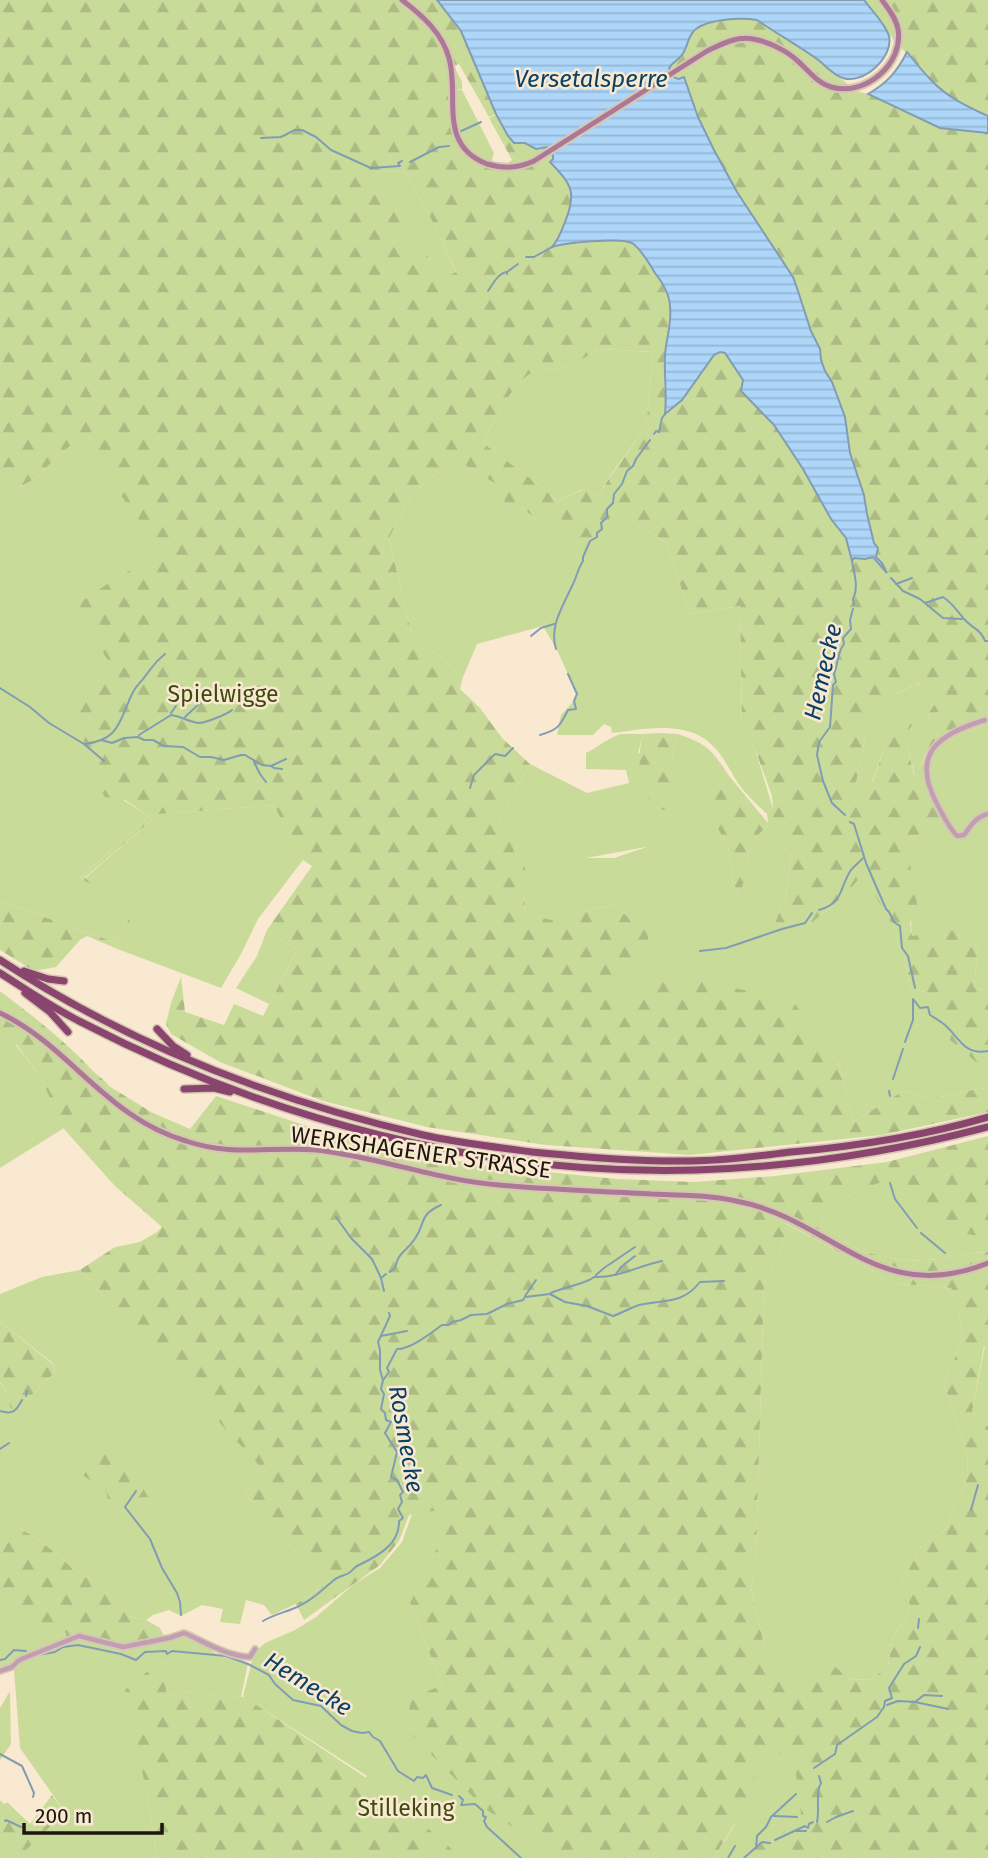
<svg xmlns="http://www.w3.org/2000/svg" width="988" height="1858" viewBox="0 0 988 1858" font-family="'Fira Sans',sans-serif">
<defs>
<pattern id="forest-firs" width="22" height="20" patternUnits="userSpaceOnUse" patternTransform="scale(1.75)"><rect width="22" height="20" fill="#c9db99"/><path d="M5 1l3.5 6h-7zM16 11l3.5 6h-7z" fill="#acbb83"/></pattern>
<pattern id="water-rules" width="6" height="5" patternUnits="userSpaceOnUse" patternTransform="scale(1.75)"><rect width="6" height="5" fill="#add6f9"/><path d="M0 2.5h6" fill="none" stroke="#94b7d4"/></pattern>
</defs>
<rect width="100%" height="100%" fill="#f9e9d1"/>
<g fill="#c9db99" fill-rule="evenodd">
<path d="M455 90H462L494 153 491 163C456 150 453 123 455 90Z"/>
<polygon points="405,171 438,232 456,273 446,277 425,253 404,245 380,197 380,172"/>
<path d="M598 349 653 352 646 427 611 474 599 495 582 489 558 502 542 487 483 443C492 424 512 384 530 374 540 369 552 370 563 367 574 363 588 357 598 349Z"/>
<polygon points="79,438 163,552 119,576 110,663 73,725 106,770 89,749 97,761 97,784 149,816 80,878 136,909 114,942 0,901 0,497 37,478 57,456"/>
<path d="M456 460 501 487 519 506 546 526 607 522 616 511 666 543 690 614 740 606 742 729 755 749 773 809 767 814C757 804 746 795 738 783 730 771 724 757 714 747 689 719 644 729 612 733L611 727 604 724 593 735H557L561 715 578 696 557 650 543 626 477 644 463 677 411 632 389 538 413 492Z"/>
<path d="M922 682 938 699 928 714 937 736C925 746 924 763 915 776L908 748 886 743 871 784 856 783 867 729 875 717 886 710 897 693Z"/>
<polygon points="988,723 988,993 974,987 978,945 912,936 906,841 948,819 932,787 929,761 938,745"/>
<path d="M621 734H643L638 753 676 764 672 754 678 734C710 745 712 751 730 777L711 790 716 826 728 845 733 884 739 894 748 866 749 850 756 837 769 825 778 840 791 857 786 896 774 925H809L846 894 863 873 897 934 898 946 904 957 910 988 924 992 952 1016 988 1072V1088C967 1089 947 1099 925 1097 918 1096 910 1093 903 1091L853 1122 840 1067 793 1001 627 1000 613 992 650 952 636 924 614 905 583 911 566 925 524 913 525 892 523 864 513 850 498 821 530 764 587 793 629 783 626 770 586 769V753C598 747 608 738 621 734ZM647 847 614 858H586L646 847Z"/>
<polygon points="274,805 303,860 258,919 241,954 221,988 115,948 141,908 84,879 159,814"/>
<polygon points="267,930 297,950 269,1004 236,988 257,956"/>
<polygon points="15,1044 40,1076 64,1128 0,1168 0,1053"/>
<polygon points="900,1174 972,1235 988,1235 988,1252 973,1253 940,1259 908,1261 864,1252 851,1246 822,1222 852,1193"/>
<polygon points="784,1223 849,1257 891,1283 951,1288 959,1313 963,1338 944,1384 967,1453 968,1476 945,1530 920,1549 902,1582 910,1606 905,1620 893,1636 888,1666 871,1680 812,1676 790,1685 766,1654 751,1588 756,1553 764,1284 783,1247"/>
<polygon points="80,1270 266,1472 245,1494 324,1585 296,1604 272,1615 264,1605 246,1600 240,1624 220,1622 223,1609 202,1605 181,1616 169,1610 153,1615 146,1620 128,1616 103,1587 72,1568 58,1555 35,1537 0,1518 0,1383 5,1389 11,1408 25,1402 55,1372 53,1363 0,1322 0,1294 42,1277"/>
<polygon points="985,1345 988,1347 988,1426 972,1412"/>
<polygon points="458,1506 410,1603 442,1685 577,1858 281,1858 367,1776 261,1708 250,1702 243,1696 254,1653 265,1643 295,1630 316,1617 354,1584 380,1568 402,1542 412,1514"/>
<polygon points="0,1609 67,1633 67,1639 24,1656 5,1667 0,1666"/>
<path d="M181 1635 185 1636 214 1648 213 1652C222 1656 237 1659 248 1663L241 1697 182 1692 166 1697V1657L147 1794 157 1858H0V1850L10 1841 65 1812 20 1748 14 1670 18 1662 76 1638H85L124 1648Z"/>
<polygon points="10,1691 11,1744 0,1760 0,1708"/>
<polygon points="772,1748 793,1750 807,1791 801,1858 714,1858 734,1826 764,1750"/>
</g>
<g fill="url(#forest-firs)" fill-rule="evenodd">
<path d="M0 0H437L454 21 466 40 496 114 489 117 459 64 454 66 462 82V89L448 91C448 129 455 162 498 170L512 160 489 118 496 115 510 139 519 144 525 143 536 148 547 146 553 156 550 162C572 185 577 192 566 222 562 231 559 238 553 246L565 243 577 244 613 239 632 243 642 254 662 283 671 305 665 352 664 386 667 399 665 413 682 400 714 355 720 352H725L743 380 741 391 774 425 803 469 831 519 846 538 849 553 854 558 865 559 873 557 885 571 882 564 877 559 878 548 874 543 867 514 864 495 850 453 847 429 832 382 825 371 821 360 820 349 811 332 797 288 793 277 737 192 714 150 698 117 684 78 679 80 675 78 669 68C673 63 677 61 681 56 687 50 687 39 693 32 703 19 742 17 756 20L818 60 856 91 868 94 940 128 988 133V723L938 745 929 761 932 787 948 819 906 841 918 910 910 922 912 936 973 928 978 945 974 987 988 993V1072L950 1040 951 1016 924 992 910 988 904 957 898 946 897 934 863 874 846 894 809 925 773 936 774 925 786 896 791 857 778 840 769 825 756 837 749 850 748 866 740 895 733 884 728 845 716 826 711 812 710 790 730 777 768 823 767 814 773 809 772 796 755 749 742 729 740 606 690 614 666 543 616 511 607 522 592 547 546 526 519 506 507 510 501 487 456 460 413 492 389 538 411 632 463 677 460 689 480 708 502 738 530 764 498 821 519 831 513 850 523 863 532 886 525 892 524 913 566 924 583 911 614 905 636 924 647 929 650 952 613 992 626 999 654 976 689 978 793 1001 840 1067 853 1122 903 1091C910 1093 918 1096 925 1097 947 1099 967 1089 988 1088V1112L882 1135 690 1155 546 1145 427 1127 323 1101 220 1062 171 1034 166 1024 171 1003 181 977 185 1012 224 1025 234 1004 263 1016 297 950 267 930 312 866 303 860 299 855 274 805 159 814 84 878 142 908 115 948 87 936 80 940 56 967 34 971 0 950V901L114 942 135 910 80 878 149 816 125 800 105 797 97 784V761L72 725 110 663 72 608 119 576 163 552 79 439 57 456 37 478 0 497ZM405 171 438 232 456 272 446 277 425 253 404 245 410 227 401 207 380 197V172ZM598 349 653 352 646 427 611 475 599 495 583 489 558 502 542 487 483 443C492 424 512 384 530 374 541 369 552 370 563 367 575 363 588 357 598 349ZM921 682 927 698 938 699 928 714 930 723 928 728 936 736C925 746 925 765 914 775L908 748 901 738 912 726 906 710 889 720 881 732 886 743 872 783H856L867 729 875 717 886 710 897 693Z"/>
<polygon points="864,0 988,0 988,116 953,98 932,82 888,33"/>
<path d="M660 733 678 734 672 754 676 764 677 790 668 810H654C641 779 635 767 643 734Z"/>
<path d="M0 991C33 1016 65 1041 93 1071 99 1077 105 1080 109 1086L151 1112 190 1129 216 1096 328 1133 426 1156 487 1166 617 1179 694 1182 775 1176 887 1162 988 1136V1235H972L943 1228 917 1210 903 1193 900 1175 852 1193 822 1222 851 1246 864 1252 908 1261 940 1259 973 1253 988 1252V1347L984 1346 972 1412 988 1426V1858H791L788 1850 745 1852 802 1822 794 1758 766 1749 741 1813 714 1858H559L484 1808 413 1736 409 1719 410 1699 442 1685 410 1603 457 1507 409 1515 399 1541 380 1565 304 1620 296 1604 324 1585 245 1494 265 1472 80 1270 115 1247 140 1242 157 1232 162 1227 115 1186 64 1129 40 1076 16 1044 0 1053ZM785 1223 849 1257 891 1283 951 1288 959 1313 963 1338 944 1384 967 1453 968 1476 945 1530 920 1549 902 1582 910 1606 905 1620 893 1636 888 1666 871 1680 851 1679 835 1667 790 1684 766 1653 751 1589 756 1553 764 1284 783 1247Z"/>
<polygon points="0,1322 53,1364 55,1372 25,1402 11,1409 5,1389 0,1382"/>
<polygon points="109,1446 156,1478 151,1497 108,1499 106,1491 75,1470"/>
<polygon points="0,1518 35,1537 58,1555 72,1568 103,1587 128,1616 146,1620 160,1628 164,1636 123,1645 79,1634 67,1639 66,1633 0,1609"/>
<polygon points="166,1656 166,1697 182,1692 244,1697 368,1779 444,1842 461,1858 157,1858 147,1794 125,1690"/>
<polygon points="52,1795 65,1812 22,1854 10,1841 0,1850 0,1800 4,1804 7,1802 30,1824"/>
</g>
<g fill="url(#water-rules)" stroke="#829db3" stroke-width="2">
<path d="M437 0H864C872 11 885 23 889 36 894 57 863 85 843 78 833 75 825 65 817 59 797 45 776 33 757 20 742 17 703 19 693 32 687 39 687 50 681 56 677 61 673 62 669 68L675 78 679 79 684 77 698 117 714 150 737 192 793 277 797 288 811 331 820 349 821 360 825 371 832 382 845 417 850 453 864 495 867 514 874 543 878 548 876 557 882 563 887 573 873 557 865 559 854 558 852 561 846 538 831 519 803 469 774 425 741 391 743 380 725 353 720 352 714 355 682 400 665 414C667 395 664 375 665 355 666 339 672 323 670 307 670 295 662 282 655 273 649 263 641 249 632 243 621 237 564 243 552 247 559 239 561 232 565 222 577 192 572 185 550 162L553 159V156L547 147 536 149 525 143H514L508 136 496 114 461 31Z"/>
<path d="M907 52C915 62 923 72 932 81 947 97 968 107 988 116V133L940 128 868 94C887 83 897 72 907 52Z"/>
</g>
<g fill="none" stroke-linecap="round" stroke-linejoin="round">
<g stroke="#829db3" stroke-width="2">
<polyline points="459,132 481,122"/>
<polyline points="261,138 281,137 295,130 302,130 316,137 331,150 371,168 400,166 398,163 402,161"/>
<polyline points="410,162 439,147 449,146"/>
<polyline points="526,257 534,257 552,247"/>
<polyline points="507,274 507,272 518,264"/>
<path d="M488 291C493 284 498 273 507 272"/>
<polyline points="654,434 656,431 659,432 662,418 665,414"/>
<path d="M852 561C854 574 859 586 853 599L854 605"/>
<path d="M891 578 903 591 920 599 925 603 943 597C954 604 958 613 966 621 974 629 981 630 985 641H988"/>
<polyline points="896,584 912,578"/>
<polyline points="926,604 943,618 962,619"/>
<polyline points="531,636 541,628 554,624"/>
<path d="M556 649C549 626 563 606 572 586 576 579 578 568 583 561V557L590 541 597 537V533L602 529 601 523 607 517V509L613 503 614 494 622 484 627 471 633 466 636 459 650 440"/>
<path d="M0 688 30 707 49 723 84 744C121 740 119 720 133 692 136 686 140 683 143 679 153 667 152 664 165 654"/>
<polyline points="171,713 176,706"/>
<polyline points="185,717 201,702 218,696"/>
<path d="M139 735 171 715C180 716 192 723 199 723 205 723 228 714 232 710"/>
<path d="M540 735C558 730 560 726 568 710L576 709 574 701 577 694 568 674"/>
<polyline points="101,740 112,743 124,738 138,737 144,740 153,740 164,746 183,747 200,757 211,757 224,760 241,755 245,755 262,765 271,766 286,759"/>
<polyline points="84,744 104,761"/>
<polyline points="254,762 260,774 266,782"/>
<polyline points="271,766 274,768 282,769"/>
<polyline points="470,788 474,775 495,754 505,756 513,748"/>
<path d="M845 815 832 803 823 781 817 755 819 742 830 727 833 685 836 682 834 674C838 665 837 653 844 644L843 638 851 629 850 620 853 609"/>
<polyline points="850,822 854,824 866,863 886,909 889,912 894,922 900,926 902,948 908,956 915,988"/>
<path d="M819 910C844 903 839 888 851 870 855 865 860 862 864 857"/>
<polyline points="700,951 726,948 782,929 805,923 812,913"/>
<path d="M913 999 920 1008 928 1007 930 1015C935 1018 940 1021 945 1025 959 1037 964 1056 988 1051"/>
<polyline points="905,1042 913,1020 913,1000"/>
<polyline points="893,1079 903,1049"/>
<polyline points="889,1091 890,1096"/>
<polyline points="890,1183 895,1199 917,1228"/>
<polyline points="336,1217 351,1238 372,1259 381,1278"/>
<polyline points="921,1233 945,1253"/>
<path d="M390 1272 395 1268C398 1252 406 1252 414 1240 426 1224 418 1215 441 1205"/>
<polyline points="616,1274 621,1267 635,1256"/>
<polyline points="596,1275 604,1268 635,1247"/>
<polyline points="384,1291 381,1278 386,1274"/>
<path d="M551 1293C562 1288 588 1283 594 1277 618 1278 638 1266 662 1261"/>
<polyline points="525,1296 536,1280"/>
<polyline points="381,1336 407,1331"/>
<path d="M384 1379 389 1372 387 1368 397 1349C411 1349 431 1333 442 1325H449L452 1322 461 1320 471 1315 487 1314 507 1304 523 1300 525 1297 550 1294 565 1302 587 1306 613 1316C622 1313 630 1308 639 1305 664 1299 682 1305 700 1282L724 1281"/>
<polyline points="26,1396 27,1391"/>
<path d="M0 1411C13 1415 16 1411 22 1400"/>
<polyline points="0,1449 9,1443"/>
<polyline points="136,1491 125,1507 150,1539 162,1568 177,1593 180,1602 181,1615"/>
<polyline points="971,1510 978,1485"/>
<path d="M263 1621C275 1614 287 1612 299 1606 313 1600 323 1589 334 1580 338 1576 344 1576 349 1573 352 1571 355 1567 357 1566 376 1557 400 1545 399 1521L403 1518 398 1509 402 1502 400 1495 403 1492 397 1480 391 1477 397 1452 385 1433 391 1422 386 1420 385 1413 381 1409 384 1394 381 1389 383 1380 380 1370V1350L378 1342 390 1316 389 1313"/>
<polyline points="918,1628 919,1619"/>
<polyline points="38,1655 55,1652 63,1647 78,1645 121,1654 136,1660 145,1652 166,1651 167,1654 172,1651 226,1656 248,1664 269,1675 275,1684 293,1700 321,1706 341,1725 352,1731 362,1733 369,1732 373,1737 380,1741 398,1771 414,1781 417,1777 423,1778 426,1775 432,1788 452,1795"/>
<polyline points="0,1660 5,1659 14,1650 26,1651"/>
<polyline points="915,1702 948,1709"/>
<polyline points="887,1705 898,1701 915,1702 924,1695 942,1696"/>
<polyline points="0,1754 22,1766 34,1793 33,1797"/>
<polyline points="814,1768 835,1754 837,1745 877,1717 884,1707 885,1701 892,1698 889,1688 904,1664 916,1656 920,1647"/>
<polyline points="459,1796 463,1800 461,1805 475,1804 483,1811 483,1816 486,1817 484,1821 487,1827 521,1858"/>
<polyline points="774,1816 797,1817"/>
<polyline points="5,1821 6,1820 21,1827"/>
<path d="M817 1822C820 1810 815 1792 821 1783L819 1776"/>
<polyline points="827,1822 836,1817 853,1811"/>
<polyline points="796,1831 806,1831"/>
<polyline points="775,1840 805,1826 808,1828 809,1824 813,1822"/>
<polyline points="756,1848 757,1836 766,1827 771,1817 796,1794"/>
<polyline points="728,1858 735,1846"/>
<polyline points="744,1858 762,1842 770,1843"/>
</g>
<defs>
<g id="street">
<path d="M985 720C939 734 910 753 937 804 943 815 949 828 957 836L964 835C971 825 976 817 988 814"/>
<path d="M0 1671 12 1667 18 1661 24 1658 79 1636 123 1647 169 1638 184 1633C205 1642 226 1656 250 1657L255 1649"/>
</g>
<g id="secondary">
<path d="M402 0C423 16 442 33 449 58 460 96 437 145 487 164 503 169 519 168 534 161L707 51C722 44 736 36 753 39 766 41 783 49 793 57 806 67 815 82 831 87 865 97 904 64 898 29 896 18 888 8 882 0"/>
<path d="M0 1013C51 1037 84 1082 129 1113 146 1125 166 1135 186 1141 233 1157 270 1146 317 1150 378 1157 437 1180 499 1185 549 1190 601 1191 652 1194 680 1195 709 1195 736 1201 833 1219 877 1308 988 1263"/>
</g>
<g id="highway">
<path d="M0 960C128 1044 273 1100 423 1135 458 1143 496 1147 532 1152 585 1157 638 1162 691 1161 724 1161 758 1156 791 1152 858 1146 923 1136 988 1117"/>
<polyline points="24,971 48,979 64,981"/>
<path d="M0 973C27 990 53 1008 81 1022 270 1120 483 1176 696 1170 794 1167 893 1152 988 1127"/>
<polyline points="25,993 50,1012 68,1032"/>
<polyline points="157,1029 173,1046 187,1055"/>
<polyline points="184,1089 214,1088 230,1092"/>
</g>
</defs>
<use href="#street" stroke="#d6c7b2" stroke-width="8"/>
<use href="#secondary" stroke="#d6c7b2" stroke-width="9"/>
<use href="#highway" stroke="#d6c7b2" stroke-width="10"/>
<use href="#street" stroke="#c19eb2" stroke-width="4.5"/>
<use href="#secondary" stroke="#ab7895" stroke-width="5"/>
<use href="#highway" stroke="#8a456f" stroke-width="7"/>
</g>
<g text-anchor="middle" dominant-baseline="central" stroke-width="5" stroke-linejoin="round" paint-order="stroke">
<g font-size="23" fill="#3e4b0e" stroke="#f9e9d1">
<text x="223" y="694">Spielwigge</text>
<text x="406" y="1808">Stilleking</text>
</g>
<g font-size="23" fill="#1d170f" stroke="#f9e9d1">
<text transform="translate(421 1152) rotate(8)">WERKSHAGENER STRASSE</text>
</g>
<g font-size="24" font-style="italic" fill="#0b4166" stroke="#f9e9d1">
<text x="591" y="79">Versetalsperre</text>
<text transform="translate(823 672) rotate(-77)">Hemecke</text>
<text transform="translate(406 1439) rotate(80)">Rosmecke</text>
<text transform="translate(308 1684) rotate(32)">Hemecke</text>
</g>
</g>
<path d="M24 1823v10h138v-10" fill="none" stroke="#1d170f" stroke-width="3.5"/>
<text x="35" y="1823" font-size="21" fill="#1d170f" stroke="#f9e9d1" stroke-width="5" paint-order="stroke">200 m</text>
</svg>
